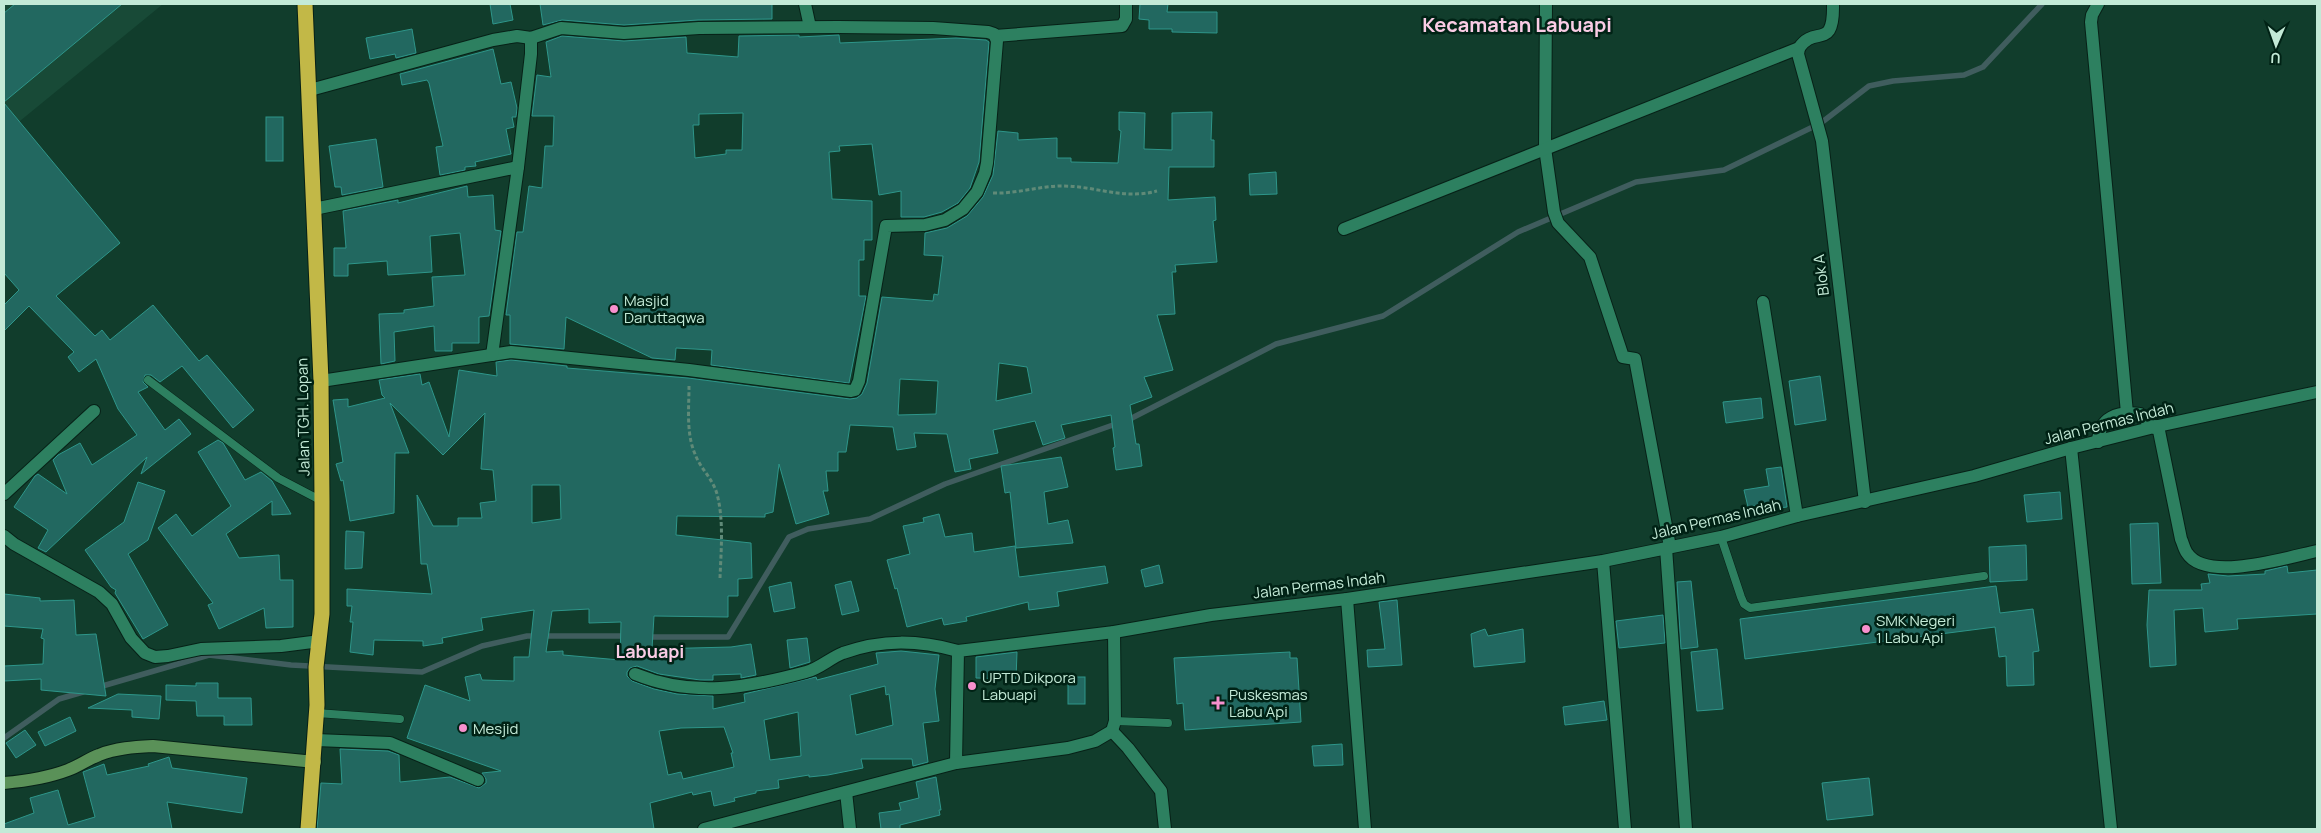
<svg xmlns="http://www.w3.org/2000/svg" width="2321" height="833" viewBox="0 0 2321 833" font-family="Manrope,sans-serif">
<rect width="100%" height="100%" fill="#113d2c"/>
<polygon fill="#184a37" points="4,4 163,4 4,134"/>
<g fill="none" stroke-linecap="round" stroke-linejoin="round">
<g stroke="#405d5e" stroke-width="5.5">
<polyline points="647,637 728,637 789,537 808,529 870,519 945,484 1130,419 1276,344 1383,316 1518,232 1636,182 1724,170 1821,123 1869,86 1893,81 1964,75 1983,67 2042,4"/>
<polyline points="99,687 209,655 291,665 422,672 482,646 527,636 628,636"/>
<polyline points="4,738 59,699 83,692"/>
</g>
</g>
<g fill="#226860" stroke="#2e968a" fill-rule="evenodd">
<polygon points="15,4 122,4 4,102 4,13"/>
<polygon points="490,4 510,4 513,20 493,24"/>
<polygon points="540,4 772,4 772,19 698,20 624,25 562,20 543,25"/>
<polygon points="1140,4 1168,4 1167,12 1217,12 1217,33 1172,32 1172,29 1149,29 1149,20 1139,19"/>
<polygon points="412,29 416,53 396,58 395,54 370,59 366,38"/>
<path d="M799 35V37L839 35 840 43 956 38 986 40 989 42 979 162 970 188 958 203 942 212 924 217H901V191L879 195 872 144 839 146 840 151 829 152 832 199 872 201V240H864V260H859V296H866L849 383 711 365 712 350 676 348 675 360 652 358 566 317 564 349 510 344V315H506L517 232H523L529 186 542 188 545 146H553L554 116H532L537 75 551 77 546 42 562 36 624 41 686 37 687 53 738 57 739 36ZM743 113 742 150H726V154L695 158 693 125H699V114Z"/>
<polygon points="493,49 501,84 511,82 517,108 516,117 512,117 514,127 506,129 511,154 475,162 476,166 465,167 465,170 440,175 436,147 443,146 429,83 427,80 402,85 400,74"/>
<polygon points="4,103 120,243 56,296 95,336 102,330 110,340 153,305 199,361 207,355 254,410 233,428 182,366 160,382 151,375 145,375 143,382 148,387 138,392 165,430 179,419 191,434 141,474 147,457 46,552 38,548 48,530 14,507 35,476 38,474 67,494 53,460 58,455 80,443 92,465 137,435 118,409 96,359 79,372 68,357 74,352 29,306 4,331 4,305 19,290 4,273"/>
<path d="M1119 112 1145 113 1144 149 1172 150V113L1212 112 1211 140H1214V167H1169L1168 200 1215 197 1216 220 1213 221 1217 262 1175 265 1176 272H1172L1175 314 1157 315 1173 370 1144 377 1152 397 1130 405 1136 444H1139L1142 466 1116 470 1113 448 1115 447 1111 415 1061 425 1065 438 1043 445 1035 421 993 430 998 453 969 459 971 469 955 472 947 434 914 433 916 447 897 450 893 427 850 425 846 452H838V471H826L828 491H823L829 514 796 524 779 464 773 512 765 514V517L677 516 676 535 751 543 752 578 738 579V596H728V617L654 616 652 649 731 647 751 644 756 675 741 678V674L713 675V680H700L659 674 637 666 630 668 627 672V676L632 681 654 689 677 694 713 696V709L745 702 744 694 816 677 817 680 878 664 876 653 901 651 939 655 935 689 939 721 923 723 928 762 913 766 912 759H861L863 768 828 775 809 777V775L778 780 779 788 756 791V793L734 798 735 801 714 806 711 791 693 795 692 792 650 803 654 829H317L321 783 342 784 340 749 388 751 399 755 400 782 450 777 479 788 486 783V779L482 773 501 771 407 738 425 685 470 701 465 677 480 674 482 680 514 681V657H529L534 610 481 618 483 630 442 638 443 643 423 646V641L374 640 373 655 350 652 353 622H350L352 606H347V589L432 594 427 564H421L417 495 433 526H458V518H482L480 503 496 501 493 470 481 469 485 413 443 455 390 403 409 453H395L394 513 350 521 343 480 341 481 336 464 343 462 333 400 348 399V407L385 398 382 395 379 380 420 374 422 385 429 382 449 437 459 370 497 376 496 362 511 360 567 366V368L688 378 850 399 857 398 862 394 867 383 882 297 933 301 934 294 938 295 943 256 924 255 925 233 947 228 967 216 983 197 993 175 998 131 1018 133V140L1057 138V158H1071V162L1118 163 1121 131 1119 130ZM999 363 1027 367 1032 393 996 401ZM900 379 938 381 936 414 898 415ZM532 485H560L561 519 532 523ZM589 609V623L621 622 620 660 563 655V651L546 652 552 611ZM885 686 886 695 889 694 893 725 856 735 850 695ZM798 712 801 756 770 760 764 720ZM724 727 733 753H731L734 767 683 779 681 772 668 775 659 731 681 728Z"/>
<rect x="266" y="117" width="17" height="44"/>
<polygon points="376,139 383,187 342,195 341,187 335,187 329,146"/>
<polygon points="1276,172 1277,194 1250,195 1249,174"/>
<polygon points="467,186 468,197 493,195 495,230 501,231 489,316 479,317 479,343 452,343 452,351 435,351 434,326 394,332 395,361 381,364 379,314 404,313 404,310 434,306 432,277 465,275 460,233 430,236 432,272 388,275 387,261 348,264 348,276 334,276 334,248 346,248 343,211 398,200 398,203"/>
<polygon points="1820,376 1826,420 1795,425 1789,381"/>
<polygon points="1761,398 1763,418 1726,423 1723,402"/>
<polygon points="218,440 223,443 245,480 261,472 272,481 291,514 272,515 272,501 226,534 239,558 279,555 280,580 293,580 293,627 266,628 264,608 219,629 208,605 213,603 158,528 176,514 192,536 231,506 198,452"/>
<polygon points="1061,457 1068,487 1044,492 1048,524 1068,520 1073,543 1016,548 1010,492 1005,493 1001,466"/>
<polygon points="1781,467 1787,507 1772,509 1771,503 1748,507 1744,490 1769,486 1766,469"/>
<polygon points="138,482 165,491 148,540 128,554 168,625 143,639 115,593 116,590 111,587 85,550 124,522"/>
<polygon points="2060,492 2062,519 2027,522 2024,495"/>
<polygon points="939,514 945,537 972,533 974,552 1015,546 1019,577 1105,566 1108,583 1057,592 1059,606 1029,610 1028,602 966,617 967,621 944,625 942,618 907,627 897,588 895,589 887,560 910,554 903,526 924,522 923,518"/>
<polygon points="2158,523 2161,583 2132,584 2130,524"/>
<polygon points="346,531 364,532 362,568 345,569"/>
<polygon points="2026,545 2027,580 1990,582 1989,547"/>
<polygon points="1159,565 1163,583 1145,587 1141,570"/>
<polygon points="2287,566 2288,573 2317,570 2317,614 2237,619 2238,629 2205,632 2203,608 2174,610 2176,665 2150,667 2147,625 2149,590 2202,590 2201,584 2210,583 2208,574 2228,576 2265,574 2265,571"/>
<polygon points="851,581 859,611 842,615 835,585"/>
<polygon points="1691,581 1698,647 1681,649 1677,582"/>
<polygon points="791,582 795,608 774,612 769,587"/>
<polygon points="1996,586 2000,613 2033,609 2039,651 2033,652 2034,685 2007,686 2006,656 1999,657 1995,627 1745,659 1740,619"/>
<polygon points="4,594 40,598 40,601 74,600 76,635 96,634 106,696 41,690 41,679 4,681 4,666 43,664 44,639 41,638 43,629 4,626"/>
<polygon points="1397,600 1402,665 1368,667 1367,650 1385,649 1379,602"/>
<polygon points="1663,615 1665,643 1619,648 1616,621"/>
<polygon points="1485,629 1488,636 1523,629 1525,662 1474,667 1471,634"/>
<polygon points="807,638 810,662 790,668 787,640"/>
<polygon points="1717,649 1723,709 1697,711 1691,652"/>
<polygon points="1017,652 1016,679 976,678 976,657"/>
<polygon points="1290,652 1290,658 1297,658 1301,722 1185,730 1183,703 1177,704 1174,658"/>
<rect x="1068" y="677" width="17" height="27"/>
<polygon points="196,683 218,683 218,698 251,698 252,725 224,725 224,716 197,716 196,701 166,700 166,685 196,686"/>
<polygon points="118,694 161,696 159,719 132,717 132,710 88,708"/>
<polygon points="1604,701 1607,720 1565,725 1563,707"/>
<polygon points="70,717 76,731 45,746 38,732"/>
<polygon points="25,730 36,745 16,758 6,743"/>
<polygon points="1342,744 1343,765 1314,766 1312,746"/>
<polygon points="169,757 172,768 247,778 242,813 167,802 172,829 4,829 4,824 34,813 30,798 58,790 68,825 95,817 83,772 104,764 107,775 149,766 148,764"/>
<polygon points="936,777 941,810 939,810 940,815 900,825 900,829 881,829 879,813 901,810 899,803 919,798 916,782"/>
<polygon points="1869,778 1873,815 1827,820 1822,783"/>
</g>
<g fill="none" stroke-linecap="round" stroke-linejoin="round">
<defs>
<g id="lane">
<polyline points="148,380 278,478 322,501"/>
<polyline points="1721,537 1741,597 1744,604 1750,608 1984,576"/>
<polyline points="317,713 400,719"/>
<polyline points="1115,721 1168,723"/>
</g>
<g id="street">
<polyline points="805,4 810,27"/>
<polyline points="1546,4 1545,148 1554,212 1558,223 1590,257 1623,357 1635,359 1670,547"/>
<polyline points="2098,4 2092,15 2091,22 2127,413"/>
<polyline points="995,36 1122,26 1126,19 1126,4"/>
<polyline points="1799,48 1798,54 1822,141 1865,502"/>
<polyline points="310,90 493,40 517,36 531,38 561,28 624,33 699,28 838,27 933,28 988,32 994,34 997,41 987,163 985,173 977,192 963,209 945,220 925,225 886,226 859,381 855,390 851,391 689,370 511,352 321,381"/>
<polyline points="314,209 518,167"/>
<path d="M1344 229 1799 48C1815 24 1834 52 1833 4"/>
<polyline points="1763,302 1797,516"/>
<polyline points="492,355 518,167 531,54 531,38"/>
<path d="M2158 426 2181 539C2183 543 2184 549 2187 553 2206 583 2289 557 2317 551"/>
<path d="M2098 442C2099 417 2118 411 2140 414L2155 428"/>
<polyline points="2071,448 2111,829"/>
<polyline points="4,494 94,411"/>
<polyline points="4,536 14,544 99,592 112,604 131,638 145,653 155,657 168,656 201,649 281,646 320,641"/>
<polyline points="1666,548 1686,829"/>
<polyline points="1603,561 1625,829"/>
<polyline points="1347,599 1365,829"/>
<path d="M635 674C694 698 746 688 806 672 819 669 830 658 843 653 883 639 918 640 958 651"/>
<polyline points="1112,731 1128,748 1161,791 1165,829"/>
<polyline points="316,740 390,743 478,780"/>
<polyline points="956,763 958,651 1114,632 1211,615 1347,599 1603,561 1721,537 1797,516 1974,476 2071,448 2158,426 2317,392"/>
<polyline points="846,792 850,829"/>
<polyline points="704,829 956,763 1068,748 1095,741 1112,731 1115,721 1114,632"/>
</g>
<path id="secondary" d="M4 783C26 781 47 778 68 770 79 766 88 759 99 755 116 748 135 747 153 746L315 762"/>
<polyline id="highway" points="305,4 321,381 322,501 322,614 316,667 317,705 308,829"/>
</defs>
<use href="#lane" stroke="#072117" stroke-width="9"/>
<use href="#street" stroke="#072117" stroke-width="14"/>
<use href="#secondary" stroke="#072117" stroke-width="14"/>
<use href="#highway" stroke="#072117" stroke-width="17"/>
<g stroke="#608a78" stroke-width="3" stroke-dasharray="4 2.5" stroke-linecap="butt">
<path d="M993 193C1016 194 1039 186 1062 186 1096 186 1123 200 1157 191"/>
<path d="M689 386C689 408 686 433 695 454 700 468 713 479 717 494 724 520 721 551 720 578"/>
</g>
<use href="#lane" stroke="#2d8060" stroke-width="8"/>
<use href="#street" stroke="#2d8060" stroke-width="12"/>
<use href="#secondary" stroke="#5a9158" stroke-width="12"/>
<use href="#highway" stroke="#c2b847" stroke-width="15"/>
</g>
<g fill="#f790ce" stroke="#002215" stroke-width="2">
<circle cx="614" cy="309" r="5"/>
<circle cx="1866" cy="629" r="5"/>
<circle cx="972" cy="686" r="5"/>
<path d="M1215.5 695.5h5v5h5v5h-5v5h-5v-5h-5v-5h5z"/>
<circle cx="463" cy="728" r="5"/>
</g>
<g text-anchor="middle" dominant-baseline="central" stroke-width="5" stroke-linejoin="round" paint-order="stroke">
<g font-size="15" fill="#c3ead7" stroke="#002215">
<text transform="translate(1821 275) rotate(-97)">Blok A</text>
<text transform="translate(303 417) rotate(-91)">Jalan TGH. Lopan</text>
<text transform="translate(2109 423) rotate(-14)">Jalan Permas Indah</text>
<text transform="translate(1716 519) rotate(-13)">Jalan Permas Indah</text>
<text transform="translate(1319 585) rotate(-7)">Jalan Permas Indah</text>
</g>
<g font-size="15" fill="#c3ead7" stroke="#002215" text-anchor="start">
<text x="624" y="300">Masjid<tspan x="624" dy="17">Daruttaqwa</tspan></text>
<text x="1876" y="620">SMK Negeri<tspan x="1876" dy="17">1 Labu Api</tspan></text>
<text x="982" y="677">UPTD Dikpora<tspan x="982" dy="17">Labuapi</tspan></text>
<text x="1229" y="694">Puskesmas<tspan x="1229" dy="17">Labu Api</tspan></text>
<text x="473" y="728">Mesjid</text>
</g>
<g font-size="18" font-weight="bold" fill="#facce5" stroke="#002215">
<text x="650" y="651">Labuapi</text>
</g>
<g font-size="20" font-weight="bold" fill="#facce5" stroke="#002215">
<text x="1517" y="24">Kecamatan Labuapi</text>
</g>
</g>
<rect width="2321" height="833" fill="none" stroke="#c3ead7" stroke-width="10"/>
<g transform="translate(2276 45) rotate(182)" stroke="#002215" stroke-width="4" paint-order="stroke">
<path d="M0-4L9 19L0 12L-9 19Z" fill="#c3ead7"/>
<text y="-8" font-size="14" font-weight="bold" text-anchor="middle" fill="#c3ead7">U</text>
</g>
</svg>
